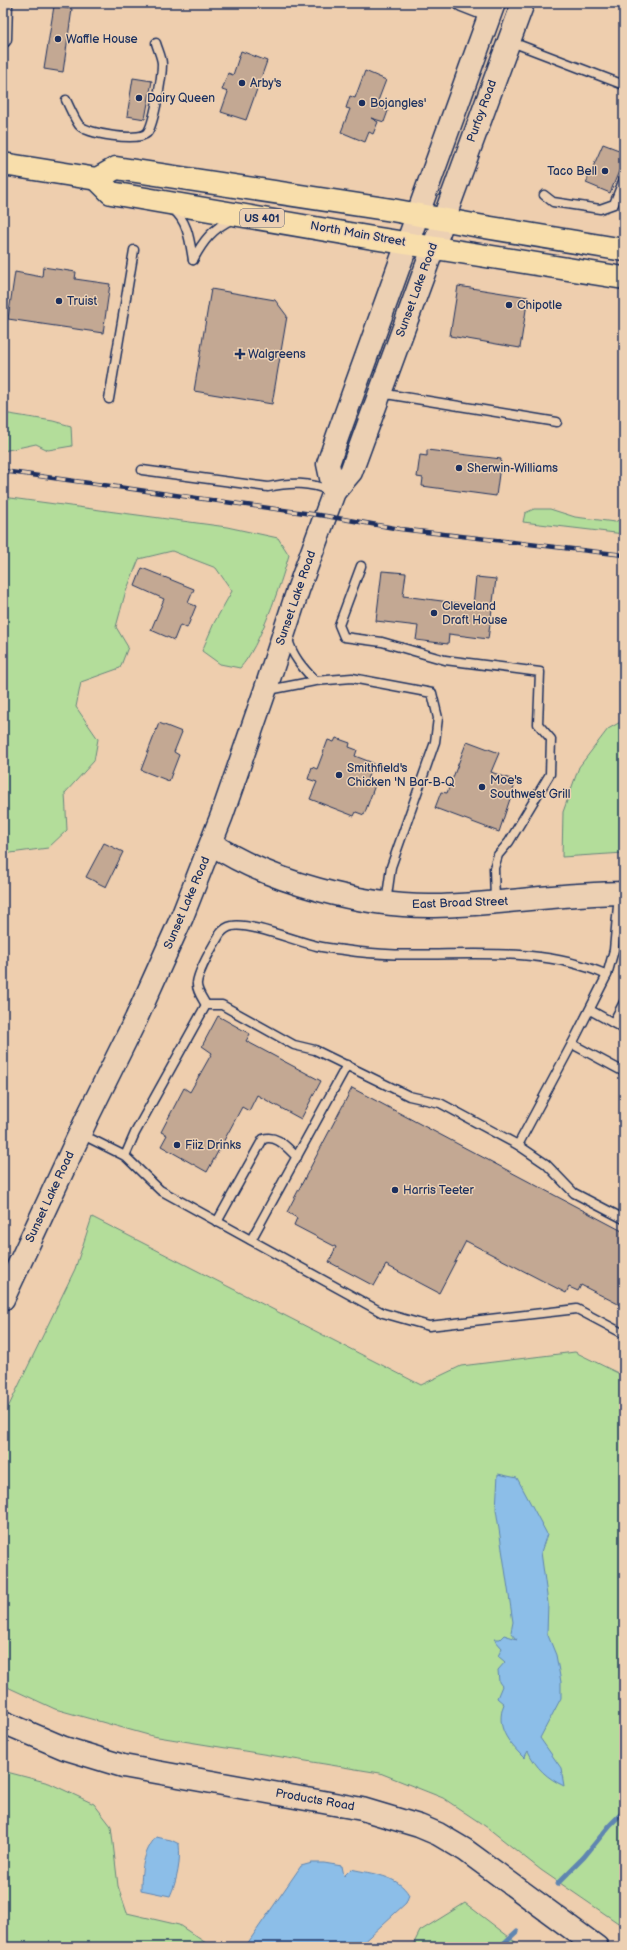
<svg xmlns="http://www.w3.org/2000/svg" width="627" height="1950" viewBox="0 0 627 1950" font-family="'Balsamiq Sans',sans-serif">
<rect width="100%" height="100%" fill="#eeceae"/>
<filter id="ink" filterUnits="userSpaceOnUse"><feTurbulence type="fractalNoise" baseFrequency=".025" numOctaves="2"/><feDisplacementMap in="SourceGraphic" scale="8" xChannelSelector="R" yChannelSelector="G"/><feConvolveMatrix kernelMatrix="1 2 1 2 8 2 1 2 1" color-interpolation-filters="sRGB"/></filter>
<g filter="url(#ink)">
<g fill="#b3dd9a" stroke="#67867c">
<polygon points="3,413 53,421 71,426 72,446 48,450 36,444 3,451"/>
<path d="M3 497 227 527 278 538 289 555C280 586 260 646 240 668L220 664 202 651 214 623 232 591 216 568 172 551 139 559 125 594 116 627 128 647 120 668 81 682 76 707 98 739 94 761 65 793 67 830 48 848 3 854Z"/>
<polygon points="534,509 550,509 575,517 615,522 624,517 624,534 523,522 525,513"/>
<polygon points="624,720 624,853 562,857 563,812 579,767 608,729"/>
<polygon points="92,1217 421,1385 461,1366 575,1352 624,1376 624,1927 541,1870 488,1828 443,1798 380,1773 152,1736 55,1709 3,1685 3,1418 75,1269"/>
<polygon points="3,1771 49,1783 94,1804 111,1826 118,1886 127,1913 179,1925 206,1943 208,1947 12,1947 3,1941"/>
<polygon points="465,1903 522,1947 412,1947 420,1931"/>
</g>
<g fill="#8cbee8" stroke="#5f85b1">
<path d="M498 1474 517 1478 547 1534 541 1552 548 1603 547 1633 556 1655 561 1682V1698L540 1738 561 1768 564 1786C547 1778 536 1768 528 1751L524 1758C508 1742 495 1727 504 1704L497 1698 502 1686 499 1682 498 1670 505 1662 498 1656 502 1648 494 1639H500L504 1635 517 1639 511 1632 513 1622 496 1509Z"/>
<path d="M156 1837 171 1840 179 1844C181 1861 177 1881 170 1896L141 1890C141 1871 143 1852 156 1837Z"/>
<path d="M312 1863H324L342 1866 344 1876 351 1869C372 1874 398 1875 409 1895L406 1903 358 1947H245L301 1866Z"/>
</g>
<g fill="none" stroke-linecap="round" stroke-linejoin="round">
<g stroke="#5f85b1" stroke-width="5">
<polyline points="557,1884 584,1857 610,1825 624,1811"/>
<polyline points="500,1947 517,1931"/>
</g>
</g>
<g fill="#c3a893" stroke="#1b2f5e">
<polygon points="54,6 72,9 63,72 44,69"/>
<polygon points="241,51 267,61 246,120 221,112 228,92 222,90 228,73 233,75"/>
<polygon points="365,71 386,80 376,106 388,111 384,122 371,118 378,122 373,134 369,132 365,142 341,132 350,109 346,108 350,96 355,98"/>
<polygon points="133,78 152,81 145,119 127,116"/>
<polygon points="603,144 624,152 624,159 610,193 586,183"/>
<polygon points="43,267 76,272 75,279 110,284 103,333 8,319 15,272 42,277"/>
<polygon points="458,286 528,297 520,348 450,336"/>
<polygon points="211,289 275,300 287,316 272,404 194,391"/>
<polygon points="427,450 501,459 496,496 422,486 423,478 417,477 420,455 427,456"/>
<polygon points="142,568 194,589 188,603 196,606 187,628 180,625 174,640 151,630 164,599 135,586"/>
<polygon points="382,571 406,573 403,596 473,605 476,577 496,579 488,639 449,634 448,644 416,640 418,626 376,621"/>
<polygon points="159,723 182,732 174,752 179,755 169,781 141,770"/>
<polygon points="336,738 350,743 349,747 357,750 355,756 373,763 366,782 375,785 364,815 356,812 354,816 310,799 317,782 308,779 312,767 317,769 328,740 334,742"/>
<polygon points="467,741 499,753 491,772 516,781 499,832 435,808 441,792 447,793"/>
<polygon points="104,843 123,852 106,887 86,877"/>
<polygon points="218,1016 250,1034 246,1041 321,1081 301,1119 257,1095 249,1111 242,1107 207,1172 161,1146 167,1135 161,1132 184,1088 190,1092 212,1053 202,1046"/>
<polygon points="352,1088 624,1232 624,1307 581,1285 578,1291 569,1287 566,1293 466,1241 439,1293 386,1265 374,1286 329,1262 336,1247 294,1225 297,1218 287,1212"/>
</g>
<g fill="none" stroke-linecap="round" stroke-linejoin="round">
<defs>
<g id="lane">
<polyline points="509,41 624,85"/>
<path d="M66 100C70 108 74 118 79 125 87 134 138 142 147 133 154 125 162 77 162 64 162 58 158 50 156 43"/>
<polyline points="544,195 553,202 600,209 614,204 624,179"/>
<path d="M172 209C188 220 190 242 193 260"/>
<path d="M193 260C203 241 213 228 233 219"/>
<polyline points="380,393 557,422"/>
<polyline points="109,399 134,250"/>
<path d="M142 470 268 487C291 482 309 482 331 491"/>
<polyline points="361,566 339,625 344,637 382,642 445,660 540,672 538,724 551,739 550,774 509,842 498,855 494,868 495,901"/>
<path d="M288 639C292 656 303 668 315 681"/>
<polyline points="269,694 274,689 315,681 352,678 432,693 438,718 435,742 391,867 386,903"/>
<path d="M206 1005C203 999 196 990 197 983 198 972 214 944 220 934 223 930 227 927 232 926 249 922 298 942 317 946 326 948 335 949 344 950 431 964 524 938 607 975"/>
<polyline points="590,1010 624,1029"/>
<polyline points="613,1023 624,1002"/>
<polyline points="572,1044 624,1072"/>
<polyline points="81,1134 125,1156 135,1133 206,1005 222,1005 294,1045 315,1050 409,1096 440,1103 518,1145 546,1164 574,1193 624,1219"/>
<polyline points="518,1145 572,1044 607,975 614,950 619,894"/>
<polyline points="125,1156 160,1190 383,1313 429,1326 577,1309 624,1334"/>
<path d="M217 1222 263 1139C277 1134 287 1148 297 1157"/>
<polyline points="251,1240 347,1065"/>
</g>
<g id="street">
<polyline points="462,3 490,14"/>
<polyline points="3,39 4,3"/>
</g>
<g id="secondary">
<polyline points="334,492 328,464 338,435 494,3"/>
<path d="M212 844C269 882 364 907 434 906 497 905 560 893 624 893"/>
<polyline points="3,1299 89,1114 136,1019 182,917 222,815 265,691 298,590 334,492 351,472 523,3"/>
<polyline points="3,1722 64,1748 123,1766 362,1809 419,1826 438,1834 465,1850 597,1947"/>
</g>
<g id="highway">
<polyline points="3,164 97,179 111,193 373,238 624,278"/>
<polyline points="97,179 116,168 392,210 479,226 624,250"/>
</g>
</defs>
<use href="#lane" stroke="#1b2f5e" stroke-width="11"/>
<use href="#street" stroke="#1b2f5e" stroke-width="19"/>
<use href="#secondary" stroke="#1b2f5e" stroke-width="25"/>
<use href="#highway" stroke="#1b2f5e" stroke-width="25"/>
<use href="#lane" stroke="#ecd0b3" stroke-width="8"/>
<use href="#street" stroke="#ecd0b3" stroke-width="16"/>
<use href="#secondary" stroke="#ecd0b3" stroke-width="22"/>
<use href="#highway" stroke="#f8deab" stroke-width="22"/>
<defs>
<polyline id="rail" points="3,471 326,516 400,529 624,555"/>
</defs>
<use href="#rail" stroke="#1b2f5e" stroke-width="4.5"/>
<use href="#rail" stroke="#ecd0b3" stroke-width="3" stroke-dasharray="9" stroke-linecap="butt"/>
</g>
</g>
<g fill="#1b2f5e" stroke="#ecd0b3" stroke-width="1.5">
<circle cx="58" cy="39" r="4"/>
<circle cx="242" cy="83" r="4"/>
<circle cx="139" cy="98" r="4"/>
<circle cx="362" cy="103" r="4"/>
<circle cx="605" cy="171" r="4"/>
<circle cx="59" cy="301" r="4"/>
<circle cx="509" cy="305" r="4"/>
<path d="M238 348h4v4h4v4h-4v4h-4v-4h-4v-4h4z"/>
<circle cx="459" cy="468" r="4"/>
<circle cx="434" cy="613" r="4"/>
<circle cx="339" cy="775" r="4"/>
<circle cx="482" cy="787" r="4"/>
<circle cx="177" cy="1145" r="4"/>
<circle cx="395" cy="1190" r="4"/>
</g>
<g text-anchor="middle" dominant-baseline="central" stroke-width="3" stroke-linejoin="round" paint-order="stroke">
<rect fill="#ecd0b3" stroke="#5a5f78" stroke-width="1" x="240" y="209" width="44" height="18" rx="3"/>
<g font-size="11" font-weight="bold" fill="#1b2f5e">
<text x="262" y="218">US 401</text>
</g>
<g font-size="12" fill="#1b2f5e" stroke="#ecd0b3" text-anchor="start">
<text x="66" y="39">Waffle House</text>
<text x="250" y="83">Arby's</text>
<text x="147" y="98">Dairy Queen</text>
<text x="370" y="103">Bojangles'</text>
<text x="597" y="171" text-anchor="end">Taco Bell</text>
<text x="67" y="301">Truist</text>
<text x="517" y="305">Chipotle</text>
<text x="248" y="354">Walgreens</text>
<text x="467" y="468">Sherwin-Williams</text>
<text x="442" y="606">Cleveland<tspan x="442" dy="14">Draft House</tspan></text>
<text x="347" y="768">Smithfield's<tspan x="347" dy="14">Chicken 'N Bar-B-Q</tspan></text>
<text x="490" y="780">Moe's<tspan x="490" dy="14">Southwest Grill</tspan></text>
<text x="185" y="1145">Fiiz Drinks</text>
<text x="403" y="1190">Harris Teeter</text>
</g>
<g font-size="12" fill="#1b2f5e" stroke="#ecd0b3">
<text transform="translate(482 111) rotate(-70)">Purfoy Road</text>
<text transform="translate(358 234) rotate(10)">North Main Street</text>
<text transform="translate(417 290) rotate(-70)">Sunset Lake Road</text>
<text transform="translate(296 598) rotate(-71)">Sunset Lake Road</text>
<text transform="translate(187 903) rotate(-67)">Sunset Lake Road</text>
<text transform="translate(460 903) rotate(-2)">East Broad Street</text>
<text transform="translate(50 1197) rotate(-65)">Sunset Lake Road</text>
<text transform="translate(315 1800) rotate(10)">Products Road</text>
</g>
</g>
<rect width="627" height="1950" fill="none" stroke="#ecd0b3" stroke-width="16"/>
<rect x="8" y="8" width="611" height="1934" fill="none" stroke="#1b2f5e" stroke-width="1.5" filter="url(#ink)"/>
</svg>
